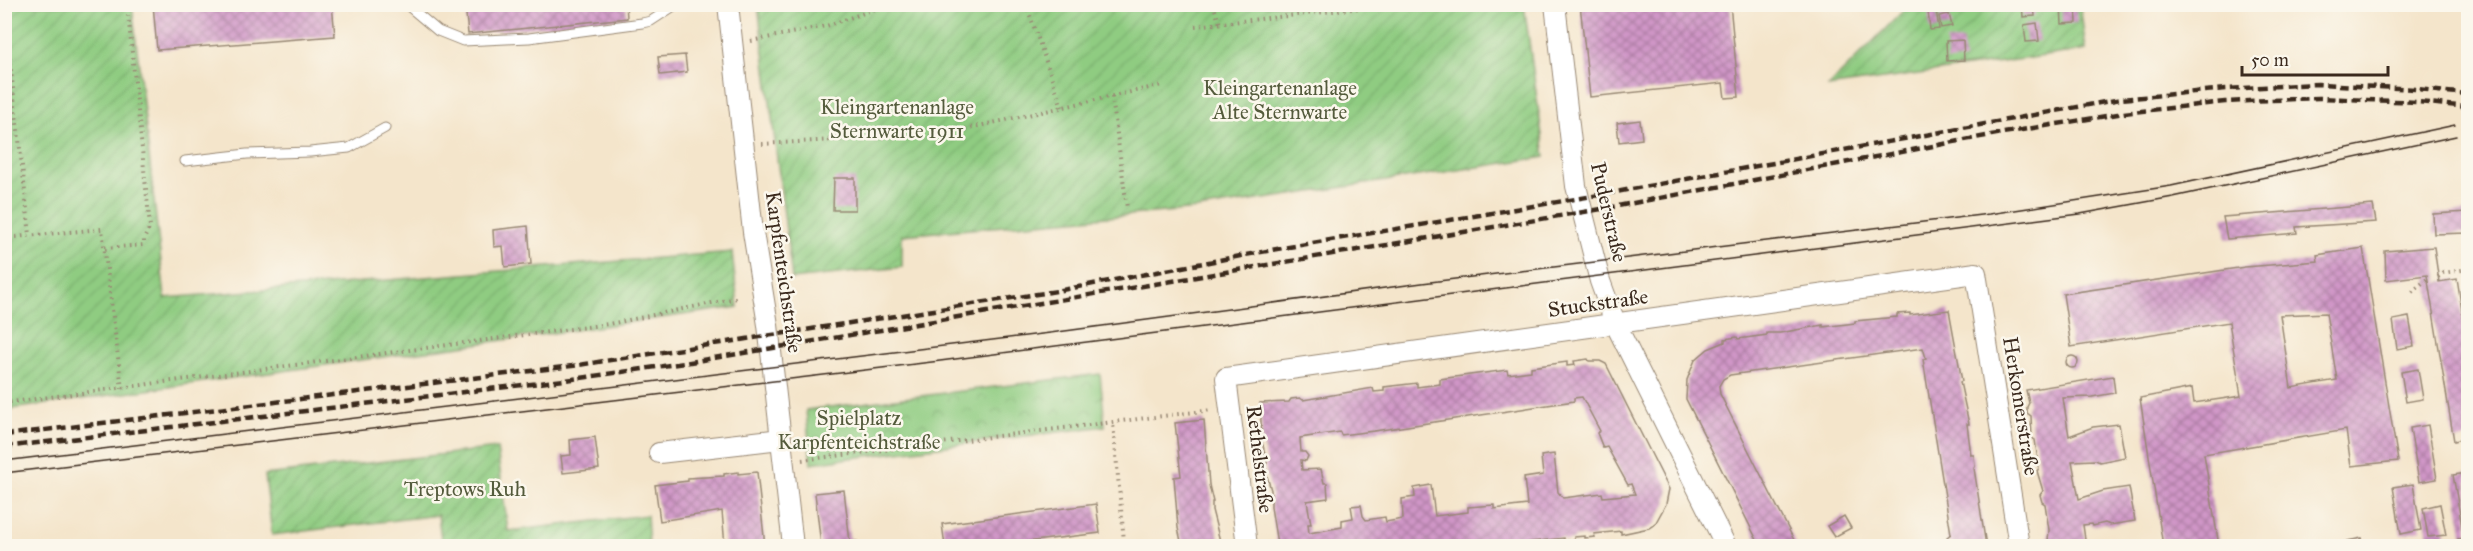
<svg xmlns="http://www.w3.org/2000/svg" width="2473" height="551" viewBox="0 0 2473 551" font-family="'IM FELL Great Primer',serif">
<defs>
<pattern id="park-crowns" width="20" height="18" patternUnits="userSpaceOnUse" patternTransform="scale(1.5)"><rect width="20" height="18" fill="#8fcc81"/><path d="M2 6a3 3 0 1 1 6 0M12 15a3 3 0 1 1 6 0" fill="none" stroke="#7caf6f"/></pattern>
<pattern id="garden-furrows" width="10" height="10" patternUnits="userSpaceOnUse" patternTransform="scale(1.5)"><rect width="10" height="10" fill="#8fcc81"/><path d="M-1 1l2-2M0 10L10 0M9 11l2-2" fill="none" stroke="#7caf6f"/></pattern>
<pattern id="building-cross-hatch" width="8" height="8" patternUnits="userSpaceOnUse" patternTransform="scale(1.5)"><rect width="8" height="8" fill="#d096c7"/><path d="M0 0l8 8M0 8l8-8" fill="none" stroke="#aa7ba1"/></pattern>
</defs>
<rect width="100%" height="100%" fill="#fbf7ec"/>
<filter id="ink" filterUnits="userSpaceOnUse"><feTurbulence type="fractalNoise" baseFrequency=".0167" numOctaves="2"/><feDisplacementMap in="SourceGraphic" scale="12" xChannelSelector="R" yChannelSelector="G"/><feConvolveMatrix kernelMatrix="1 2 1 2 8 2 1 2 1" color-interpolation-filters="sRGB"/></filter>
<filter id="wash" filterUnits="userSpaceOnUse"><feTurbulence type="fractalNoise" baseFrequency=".008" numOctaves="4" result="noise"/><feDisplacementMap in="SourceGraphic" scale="24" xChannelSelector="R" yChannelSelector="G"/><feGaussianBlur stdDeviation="1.35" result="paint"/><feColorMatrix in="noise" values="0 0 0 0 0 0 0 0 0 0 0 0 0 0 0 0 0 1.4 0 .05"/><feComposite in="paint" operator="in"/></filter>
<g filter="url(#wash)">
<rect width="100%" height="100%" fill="#f4e5cb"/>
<polygon fill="url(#park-crowns)" stroke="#657b50" stroke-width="1.5" points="1100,374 1105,426 811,463 806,410"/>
<g fill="url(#garden-furrows)" stroke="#657b50" stroke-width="1.5">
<polygon points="4,5 132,5 165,298 732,252 738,307 5,410"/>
<polygon points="758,5 1524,5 1545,157 1198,209 902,235 902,267 792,279"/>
<polygon points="1909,5 2080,5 2086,50 1828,87"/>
<polygon points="497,448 508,531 647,515 649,546 442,546 438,515 272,535 265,475"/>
</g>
<g id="blocks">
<g fill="url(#building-cross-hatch)" fill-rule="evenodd">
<polygon points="153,4 332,4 335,36 157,50"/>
<polygon points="465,4 626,4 627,18 468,34"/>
<polygon points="1580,4 1730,4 1739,97 1725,98 1723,83 1590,97"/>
<polygon points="2022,4 2034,4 2035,16 2023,17"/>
<polygon points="2076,4 2077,23 2062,24 2061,5"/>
<polygon points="1936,10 1939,29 1930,30 1928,11"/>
<polygon points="1949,14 1952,26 1941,28 1939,16"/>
<polygon points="2037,23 2039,41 2026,42 2024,25"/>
<polygon points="1963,40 1964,60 1947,61 1946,41"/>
<polygon points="685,55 687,72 660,75 658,57"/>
<polygon points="1640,120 1642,139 1619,142 1617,123"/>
<polygon points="834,178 855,178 855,210 833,210"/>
<polygon points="2373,205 2376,222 2296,227 2297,233 2227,239 2223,217"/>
<polygon points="2468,212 2468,233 2434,234 2433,214"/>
<polygon points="528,226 531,264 505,267 503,246 494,247 493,230"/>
<polygon points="2434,247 2439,282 2457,279 2468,349 2468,438 2454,441 2427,275 2386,280 2385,251"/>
<path d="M2363 248 2398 461 2351 466 2346 430 2204 454 2219 546H2163L2140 398 2192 388 2194 403 2241 396 2229 322 2071 347 2063 294 2245 267 2318 261 2317 255ZM2326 313 2337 380 2291 388 2280 315Z"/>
<polygon points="1949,310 1962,381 1960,382 1969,424 1967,424 1971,455 1974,455 1975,467 1974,468 1986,546 1953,546 1953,544 1948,543 1947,537 1951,534 1923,359 1926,358 1923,348 1730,375 1723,379 1719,386 1720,394 1797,546 1760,546 1686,399 1687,380 1695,360 1708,349 1725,342 1725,339 1737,337 1738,339 1767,335 1767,333 1780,333 1823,325 1823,327 1855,323 1855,321 1897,317 1897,314 1910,313 1910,315"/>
<polygon points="2409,317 2414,346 2397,349 2393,320"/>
<circle cx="2072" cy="362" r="6"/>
<path d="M1588 359 1589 361H1600L1606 364 1669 489 1666 504 1655 524 1649 528 1621 534V531L1594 534 1595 537 1585 538V536L1574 537V540L1564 541V538L1500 546H1272L1277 544 1271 507V490L1267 476 1265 465 1267 463 1262 441 1260 403 1289 402 1291 399 1300 398 1303 400 1373 388 1374 392 1384 391V387L1417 383V387L1440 384V379L1507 370 1508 374 1531 371V367L1567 362V366L1575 365 1574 361ZM1582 397 1600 431 1597 433 1603 448 1607 447 1628 485 1631 484 1635 494 1603 497 1602 493 1563 498 1558 492 1554 454 1541 456 1543 475 1524 478 1527 505 1494 509V505L1468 507V512L1435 516 1431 485 1414 488 1415 497 1402 499 1403 519 1386 522 1385 517 1366 520 1363 516 1361 505 1351 506 1353 518 1342 520V527L1309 533 1308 524H1311L1307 501 1328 498 1327 483H1324L1321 469 1302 470 1301 460 1306 461 1308 456 1305 452H1301L1300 438 1340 432 1341 435 1374 431 1574 401V398Z"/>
<polygon points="2418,369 2423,399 2406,402 2401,372"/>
<polygon points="2113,376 2115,393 2092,397 2063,398 2069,436 2093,427 2119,424 2125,457 2100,462 2095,460 2072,461 2079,499 2103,491 2129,487 2135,521 2110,525 2105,523 2092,526 2091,524 2083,525 2086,546 2052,546 2048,541 2049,530 2045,504 2042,502 2040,495 2043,491 2037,471 2039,468 2035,440 2032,438 2031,416 2027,413 2027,407 2029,403 2026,390"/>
<polygon points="1204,420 1209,485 1213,502 1212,502 1212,510 1221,545 1182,546 1178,528 1174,477 1181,476 1175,423"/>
<polygon points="2428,425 2437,479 2419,482 2410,428"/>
<polygon points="595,437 599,469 563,473 561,456 571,455 570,440"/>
<polygon points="738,472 738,474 757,472 765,546 725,546 722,511 660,521 655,485 688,481 688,478 724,476 724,474"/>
<polygon points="2468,473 2468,546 2460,546 2458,539 2464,538 2453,475"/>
<polygon points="2413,484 2421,530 2401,534 2393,487"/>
<polygon points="844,490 850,542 857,541 857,546 821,546 815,493"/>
<polygon points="1096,504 1100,533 993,546 945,546 942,524"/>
<polygon points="2440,504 2446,535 2428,537 2423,508"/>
<polygon points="1844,516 1851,528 1834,537 1827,526"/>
<polygon points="2362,538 2364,546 2348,546 2347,541"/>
</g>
</g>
</g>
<g filter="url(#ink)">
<use href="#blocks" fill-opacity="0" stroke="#988874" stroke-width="1.5"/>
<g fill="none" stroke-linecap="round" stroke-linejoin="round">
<defs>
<g id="service">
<polyline points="406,4 438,31 463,41 529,38 642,23 651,21 677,4"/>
<polyline points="185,161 247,154 310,152 349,148 385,128"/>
</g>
<g id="minor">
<polyline points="728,4 753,232 768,325 793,546"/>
<polyline points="1555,4 1576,186 1600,281 1616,325 1726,546"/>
<polyline points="659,453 781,439"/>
<polyline points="1247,546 1226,378 1976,273 2019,546"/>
</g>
</defs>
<use href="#service" stroke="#988874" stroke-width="11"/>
<use href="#minor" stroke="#988874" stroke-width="22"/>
<g stroke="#988874" stroke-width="4" stroke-dasharray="1.5 4.5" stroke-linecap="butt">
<polyline points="1026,4 1062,107"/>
<polyline points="1213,4 1220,24"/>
<polyline points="4,10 30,235"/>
<polyline points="1195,26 1398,4"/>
<polyline points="751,41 826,26 890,4"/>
<polyline points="1112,97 1127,208"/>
<polyline points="762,144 943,134 1162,85"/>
<polyline points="4,238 102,229 122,389"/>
<polyline points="105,248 144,245 144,239 150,227 127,4"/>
<polyline points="2438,277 2443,273 2468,269"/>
<polyline points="2412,292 2427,279"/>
<polyline points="4,403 609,324 737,298"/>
<polyline points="802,460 1212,410"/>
<polyline points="1082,546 1124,541 1113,423"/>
</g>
<use href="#service" stroke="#fff" stroke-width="9"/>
<use href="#minor" stroke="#fff" stroke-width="20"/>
<g stroke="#3b2a1e" stroke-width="1.5">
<polyline points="4,461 1050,333 1422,283 1989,214 2171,186 2455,125"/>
<polyline points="4,473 940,361 2080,214 2173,197 2456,136"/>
</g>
<g stroke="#3b2a1e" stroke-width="4.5" stroke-dasharray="9 4.5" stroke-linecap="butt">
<polyline points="4,435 572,366 1057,291 1277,249 1605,194 2121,99 2226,89 2318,84 2417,89 2468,94"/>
<polyline points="4,447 573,379 684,363 1607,208 1991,135 2124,113 2225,102 2319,98 2418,102 2468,107"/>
</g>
</g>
</g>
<g text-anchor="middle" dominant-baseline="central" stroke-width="5" stroke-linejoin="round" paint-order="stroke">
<g font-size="21" fill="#545b3c" stroke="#fbf7ec">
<text x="1280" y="88">Kleingartenanlage<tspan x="1280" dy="24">Alte Sternwarte</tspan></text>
<text x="897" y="107">Kleingartenanlage<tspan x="897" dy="24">Sternwarte 1911</tspan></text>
<text x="859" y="418">Spielplatz<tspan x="859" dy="24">Karpfenteichstraße</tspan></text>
<text x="465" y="489">Treptows Ruh</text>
</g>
<g font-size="21" fill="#3b2a1e" stroke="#fbf7ec">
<text transform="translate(1609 212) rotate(77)">Puderstraße</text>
<text transform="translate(784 272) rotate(82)">Karpfenteichstraße</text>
<text transform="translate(1598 303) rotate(-8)">Stuckstraße</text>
<text transform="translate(2021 406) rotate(81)">Herkomerstraße</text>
<text transform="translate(1260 459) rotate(83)">Rethelstraße</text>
</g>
</g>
<rect width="2473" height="551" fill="none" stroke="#fbf7ec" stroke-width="24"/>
<path d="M2242 66v9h146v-9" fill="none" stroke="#3b2a1e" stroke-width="3"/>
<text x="2251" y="66" font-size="18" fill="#3b2a1e" stroke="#fbf7ec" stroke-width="4.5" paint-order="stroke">50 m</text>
</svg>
